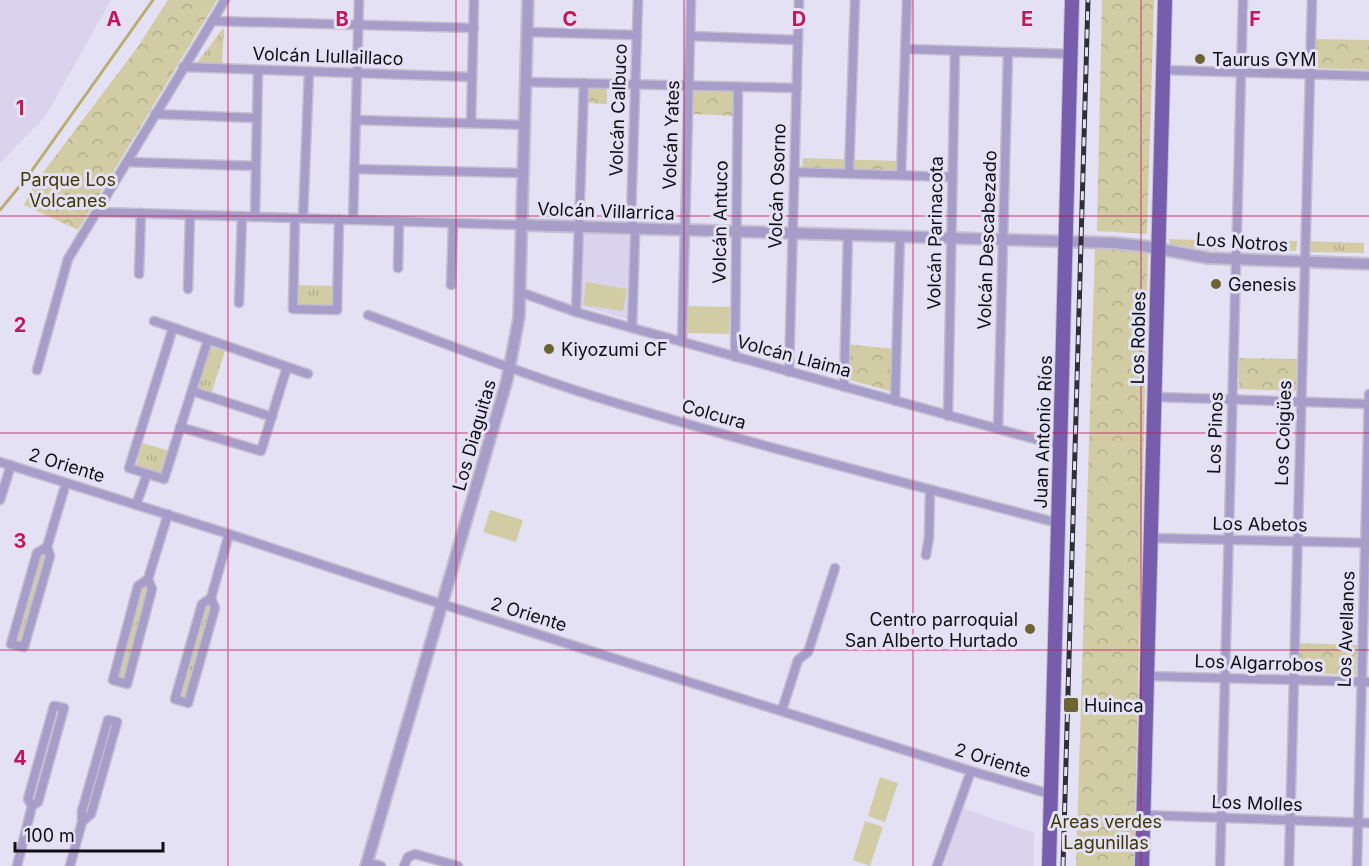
<svg xmlns="http://www.w3.org/2000/svg" width="1369" height="866" viewBox="0 0 1369 866" font-family="Inter,sans-serif">
<defs>
<pattern id="grass-tufts" width="24" height="20" patternUnits="userSpaceOnUse" patternTransform="scale(1.5)"><rect width="24" height="20" fill="#d1cca4"/><path d="M3 7l-1-3M5 7V3M7 7l1-3M15 17l-1-3M17 17v-4M19 17l1-3" fill="none" stroke="#b2ae8c"/></pattern>
<pattern id="forest-crowns" width="20" height="18" patternUnits="userSpaceOnUse" patternTransform="scale(1.5)"><rect width="20" height="18" fill="#d1cca4"/><path d="M2 6a3 3 0 1 1 6 0M12 15a3 3 0 1 1 6 0" fill="none" stroke="#b2ae8c"/></pattern>
</defs>
<rect width="100%" height="100%" fill="#e5e1f5"/>
<g fill="#d9d3ed">
<polygon points="0,0 111,0 45,117 0,163"/>
<polygon points="583,232 630,233 628,319 581,306"/>
<polygon points="963,808 1034,833 1034,866 944,866"/>
</g>
<g fill="url(#grass-tufts)">
<polygon points="224,27 222,65 196,64"/>
<polygon points="1169,239 1227,241 1226,250 1208,250 1170,244"/>
<polygon points="1233,239 1297,241 1296,251 1233,248"/>
<polygon points="1303,241 1364,243 1364,253 1303,252"/>
<polygon points="297,285 335,286 334,307 296,307"/>
<polygon points="210,347 225,351 211,394 196,389"/>
<polygon points="142,443 170,451 163,474 136,466"/>
<polygon points="37,553 50,556 24,647 11,644"/>
<polygon points="138,586 152,589 127,684 113,680"/>
<polygon points="202,604 215,608 188,703 175,699"/>
</g>
<g fill="url(#forest-crowns)">
<polygon points="168,0 217,0 78,230 24,205 35,183 137,48"/>
<polygon points="1102,0 1154,0 1147,234 1097,231"/>
<polygon points="1314,39 1369,40 1369,70 1315,68"/>
<polygon points="586,87 607,87 607,104 586,103"/>
<polygon points="697,89 732,90 734,93 734,116 693,114 694,91"/>
<polygon points="803,158 898,161 898,170 802,168"/>
<polygon points="1095,246 1137,248 1148,252 1134,866 1076,866"/>
<polygon points="847,344 893,349 893,387 890,391 846,379"/>
<polygon points="1239,358 1297,359 1296,391 1239,389"/>
<polygon points="1298,643 1357,645 1356,675 1297,673"/>
</g>
<g fill="#d1cca4">
<polygon points="586,282 627,289 623,311 583,305"/>
<polygon points="688,306 730,307 729,334 687,333"/>
<polygon points="490,510 523,520 516,542 483,532"/>
<polygon points="880,777 898,783 885,822 868,816"/>
<polygon points="865,821 883,827 870,866 853,860"/>
</g>
<g fill="none" stroke-linecap="round" stroke-linejoin="round">
<polyline stroke="#b7ae6f" stroke-width="3" points="0,210 28,176 153,0"/>
<defs>
<g id="minor">
<polyline points="212,21 474,28"/>
<polyline points="527,32 637,35"/>
<polyline points="690,36 798,40"/>
<polyline points="906,49 1071,54"/>
<polyline points="183,67 472,77"/>
<polyline points="1163,70 1369,76"/>
<polyline points="526,82 797,88"/>
<polyline points="155,114 257,118"/>
<polyline points="356,120 525,125"/>
<polyline points="471,123 474,0"/>
<polyline points="127,162 256,166"/>
<polyline points="354,169 523,173"/>
<polyline points="794,172 952,177"/>
<polyline points="849,173 855,0"/>
<polyline points="901,175 907,0"/>
<polyline points="97,212 522,225"/>
<polyline points="255,217 258,70"/>
<polyline points="295,218 293,309 337,310 339,219"/>
<polyline points="303,218 309,72"/>
<polyline points="353,220 359,0"/>
<polyline points="398,268 399,221"/>
<polyline points="139,274 141,213"/>
<polyline points="451,285 453,223"/>
<polyline points="188,289 190,215"/>
<polyline points="520,292 576,312 632,328 1060,446"/>
<polyline points="239,303 242,216"/>
<polyline points="576,312 584,83"/>
<path d="M368 315C450 345 532 378 616 403 762 447 910 484 1058 523"/>
<polyline points="154,321 308,374"/>
<polyline points="173,328 129,468 164,479 208,340"/>
<polyline points="632,328 635,236 631,217 638,0"/>
<polyline points="682,342 691,0"/>
<polyline points="735,357 738,87"/>
<polyline points="37,370 68,259 225,0"/>
<polyline points="789,372 799,0"/>
<polyline points="844,387 848,234"/>
<polyline points="192,391 272,417"/>
<polyline points="1155,397 1369,404"/>
<polyline points="895,401 900,236"/>
<polyline points="948,416 955,51"/>
<polyline points="180,427 261,451 287,367"/>
<polyline points="998,429 1008,52"/>
<polyline points="0,462 229,534 426,599 971,771 1050,794"/>
<polyline points="0,500 11,465"/>
<polyline points="136,505 147,474"/>
<polyline points="1151,538 1369,543"/>
<polygon points="47,547 50,556 24,647 11,644 37,553"/>
<polyline points="47,547 66,483"/>
<polyline points="926,555 929,537 930,491"/>
<polygon points="148,579 152,589 127,684 113,680 138,586"/>
<polyline points="148,579 168,514"/>
<polygon points="211,598 215,608 188,703 175,699 202,604"/>
<polyline points="211,598 229,534"/>
<polyline points="1147,676 1369,682"/>
<polyline points="782,710 798,660 808,652 835,568"/>
<polyline points="1143,815 1369,823"/>
<polyline points="367,862 381,866"/>
<polyline points="17,866 32,806 38,802 64,708 54,706 28,799 32,806"/>
<polyline points="70,866 82,822 82,811 108,720 117,722 91,814 82,822"/>
<polyline points="404,866 408,857 415,854 458,866"/>
<polyline points="937,866 971,771"/>
<polyline points="1220,866 1243,0"/>
<polyline points="1289,866 1312,0"/>
<polyline points="1357,866 1369,394"/>
</g>
<g id="tertiary">
<polyline points="522,225 1114,243 1143,246 1208,258 1369,264"/>
<polyline points="366,866 507,380 519,317 528,0"/>
</g>
<g id="primary">
<polyline points="1049,866 1072,0"/>
<polyline points="1142,866 1165,0"/>
</g>
</defs>
<use href="#minor" stroke="#c3bfd1" stroke-width="11"/>
<use href="#tertiary" stroke="#c3bfd1" stroke-width="14"/>
<use href="#primary" stroke="#c3bfd1" stroke-width="16"/>
<use href="#minor" stroke="#a79dc9" stroke-width="8"/>
<use href="#tertiary" stroke="#a79dc9" stroke-width="10"/>
<use href="#primary" stroke="#765ead" stroke-width="14"/>
<defs>
<polyline id="rail" points="1063,866 1088,0"/>
</defs>
<use href="#rail" stroke="#302f37" stroke-width="5"/>
<use href="#rail" stroke="#e5e1f5" stroke-width="3" stroke-dasharray="9" stroke-linecap="butt"/>
</g>
<path fill="none" stroke="#c2185b" stroke-width="1.5" stroke-opacity="0.55" d="M228 0V866M456 0V866M684 0V866M913 0V866M1141 0V866M0 216H1369M0 433H1369M0 650H1369"/>
<g fill="#6c6531" stroke="#e5e1f5" stroke-width="2">
<circle cx="1200" cy="59" r="6"/>
<circle cx="1216" cy="284" r="6"/>
<circle cx="549" cy="349" r="6"/>
<circle cx="1030" cy="629" r="6"/>
<rect x="1063" y="697" width="16" height="16" rx="3"/>
</g>
<g text-anchor="middle" dominant-baseline="central" stroke-width="6" stroke-linejoin="round" paint-order="stroke">
<g font-size="18" fill="#100f15" stroke="#e5e1f5">
<text transform="translate(328 56) rotate(2)">Volcán Llullaillaco</text>
<text transform="translate(618 110) rotate(-88)">Volcán Calbuco</text>
<text transform="translate(671 135) rotate(-88)">Volcán Yates</text>
<text transform="translate(777 186) rotate(-88)">Volcán Osorno</text>
<text transform="translate(606 211) rotate(2)">Volcán Villarrica</text>
<text transform="translate(720 222) rotate(-89)">Volcán Antuco</text>
<text transform="translate(935 233) rotate(-89)">Volcán Parinacota</text>
<text transform="translate(987 240) rotate(-88)">Volcán Descabezado</text>
<text transform="translate(1242 242) rotate(4)">Los Notros</text>
<text transform="translate(1138 338) rotate(-89)">Los Robles</text>
<text transform="translate(794 356) rotate(15)">Volcán Llaima</text>
<text transform="translate(714 414) rotate(16)">Colcura</text>
<text transform="translate(1043 432) rotate(-88)">Juan Antonio Ríos</text>
<text transform="translate(1215 433) rotate(-88)">Los Pinos</text>
<text transform="translate(1283 433) rotate(-88)">Los Coigües</text>
<text transform="translate(474 435) rotate(-74)">Los Diaguitas</text>
<text transform="translate(67 465) rotate(17)">2 Oriente</text>
<text transform="translate(1260 524) rotate(1)">Los Abetos</text>
<text transform="translate(529 614) rotate(17)">2 Oriente</text>
<text transform="translate(1346 629) rotate(-88)">Los Avellanos</text>
<text transform="translate(1259 663) rotate(2)">Los Algarrobos</text>
<text transform="translate(993 760) rotate(17)">2 Oriente</text>
<text transform="translate(1257 803) rotate(2)">Los Molles</text>
</g>
<g font-size="18" fill="#100f15" stroke="#e5e1f5" text-anchor="start">
<text x="1212" y="59">Taurus GYM</text>
<text x="1228" y="284">Genesis</text>
<text x="561" y="349">Kiyozumi CF</text>
<text x="1018" y="619" text-anchor="end">Centro parroquial<tspan x="1018" dy="21">San Alberto Hurtado</tspan></text>
<text x="1084" y="705">Huinca</text>
</g>
<g font-size="18" fill="#3f3803" stroke="#e5e1f5">
<text x="68" y="179">Parque Los<tspan x="68" dy="21">Volcanes</tspan></text>
<text x="1106" y="821">Areas verdes<tspan x="1106" dy="21">Lagunillas</tspan></text>
</g>
</g>
<g font-size="20" text-anchor="middle" font-weight="bold" fill="#c2185b" stroke="#e5e1f5" stroke-width="6" stroke-linejoin="round" paint-order="stroke">
<text x="114" y="26">A</text>
<text x="342" y="26">B</text>
<text x="570" y="26">C</text>
<text x="799" y="26">D</text>
<text x="1027" y="26">E</text>
<text x="1255" y="26">F</text>
<text x="20" y="115">1</text>
<text x="20" y="332">2</text>
<text x="20" y="548">3</text>
<text x="20" y="765">4</text>
</g>
<path d="M15 842v9h148v-9" fill="none" stroke="#100f15" stroke-width="3"/>
<text x="24" y="842" font-size="18" fill="#100f15" stroke="#e5e1f5" stroke-width="4.5" paint-order="stroke">100 m</text>
</svg>
